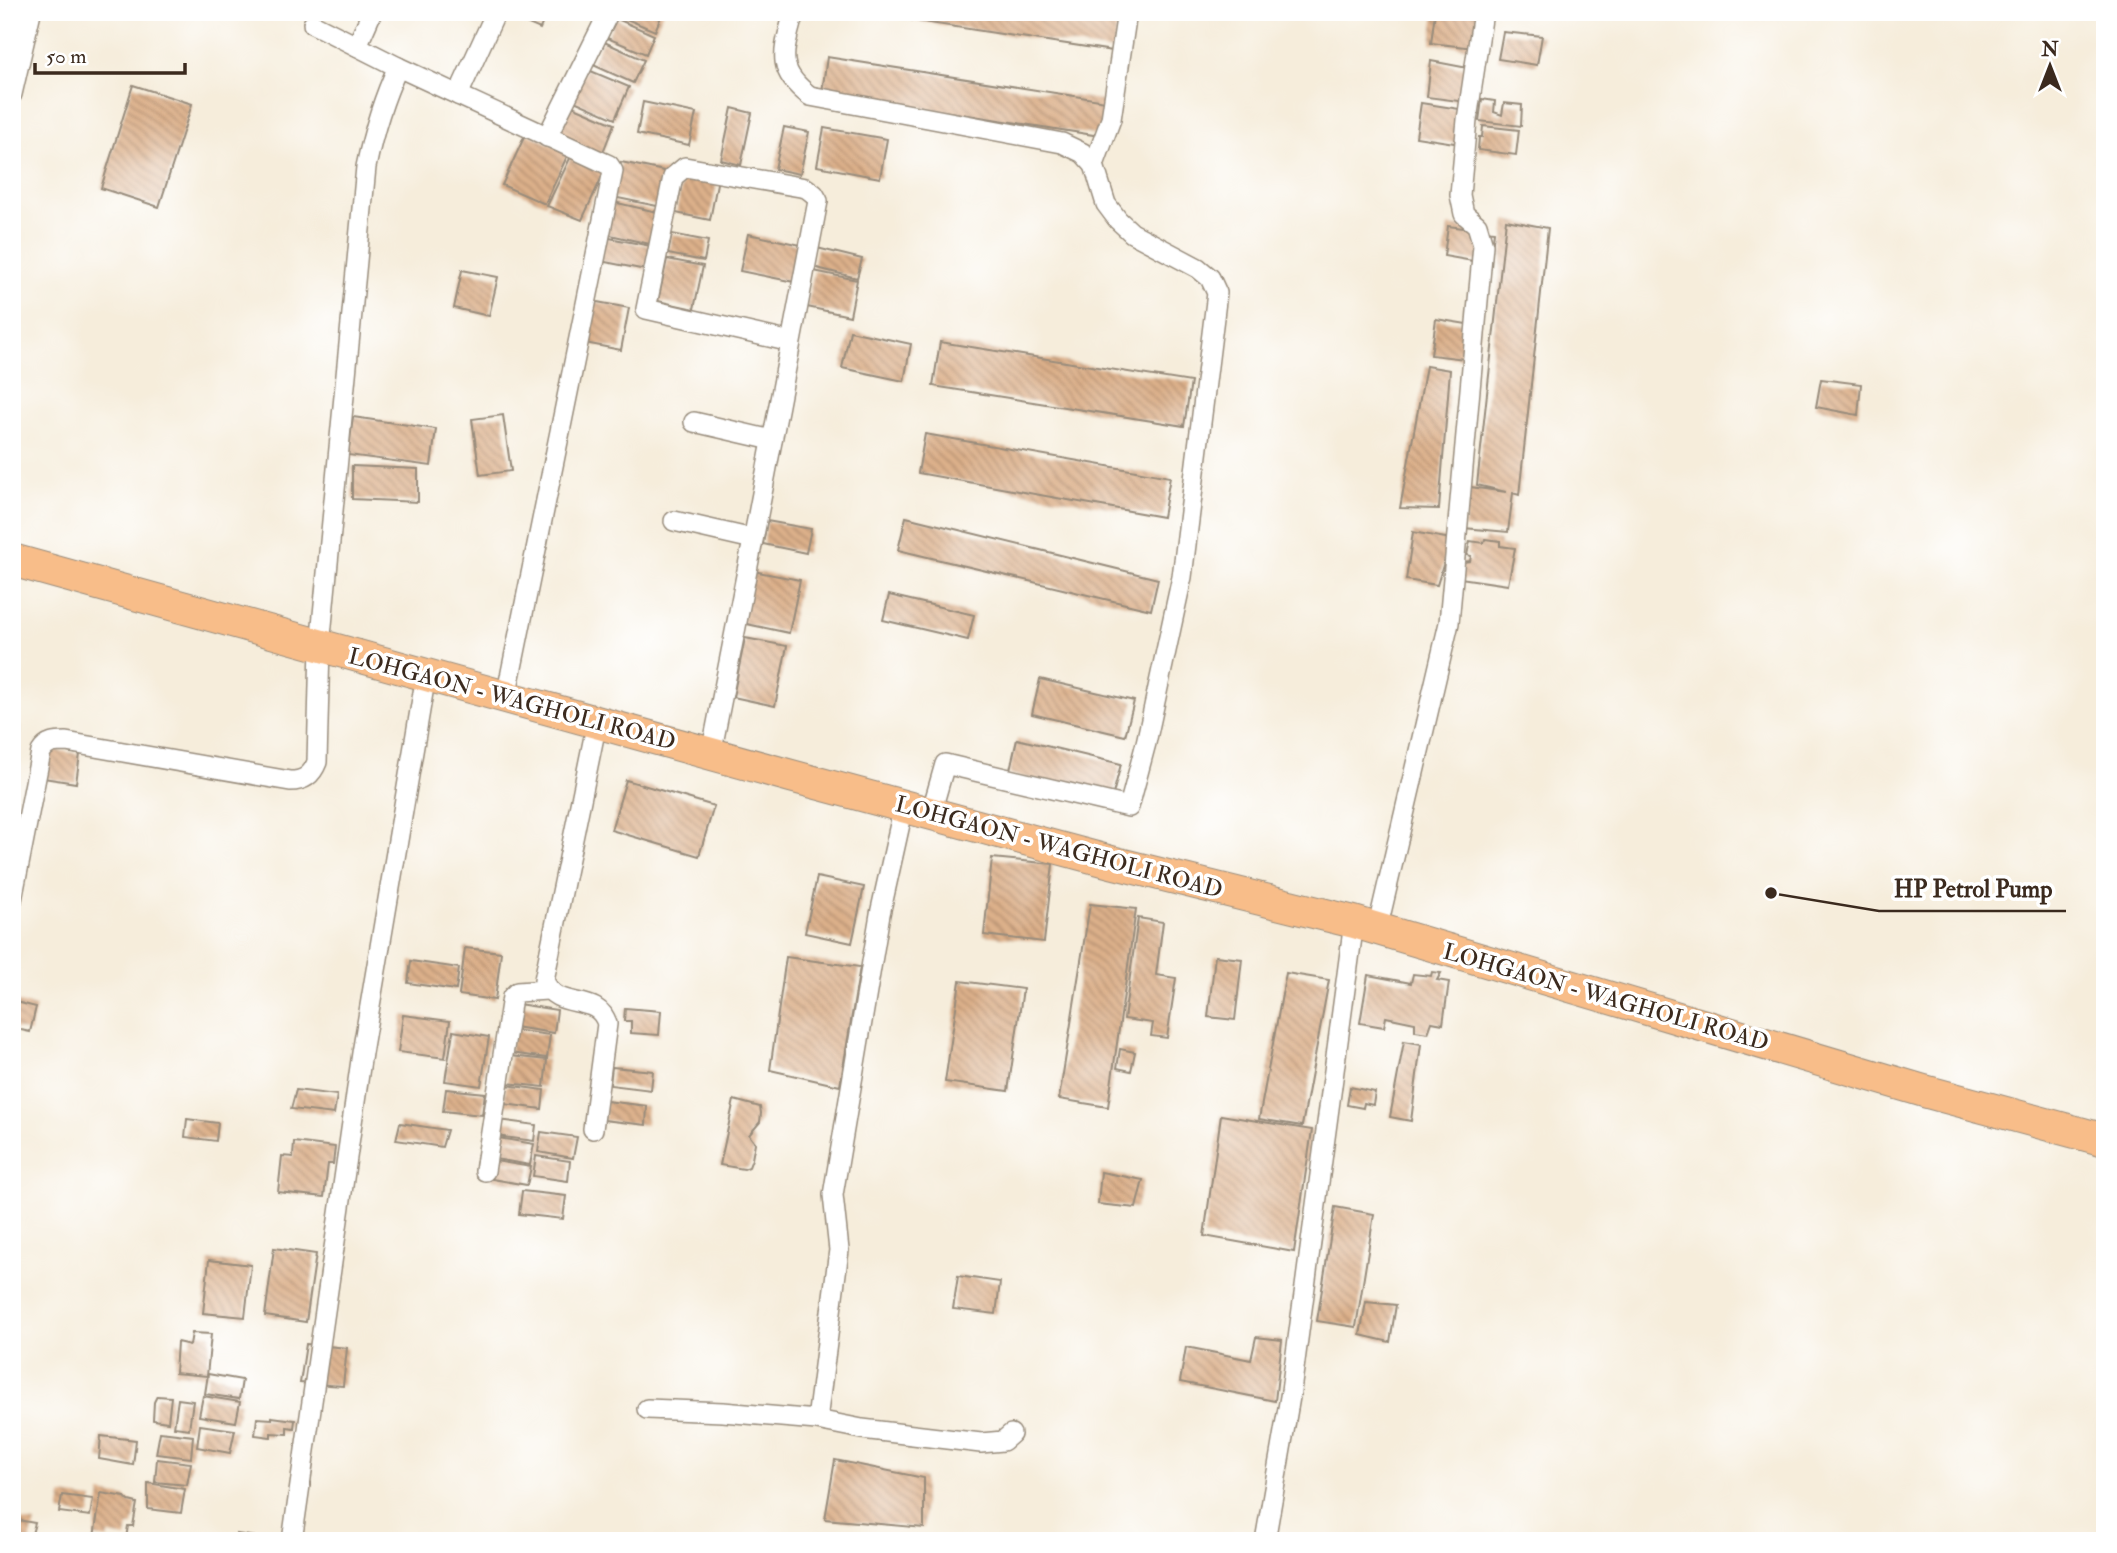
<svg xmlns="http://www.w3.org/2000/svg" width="2117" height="1553" viewBox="0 0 2117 1553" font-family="'IM FELL Double Pica',serif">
<defs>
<pattern id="building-back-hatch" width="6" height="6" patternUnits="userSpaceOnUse" patternTransform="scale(1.75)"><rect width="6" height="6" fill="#dcb08a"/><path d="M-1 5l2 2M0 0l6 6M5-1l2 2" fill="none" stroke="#b48f70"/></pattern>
</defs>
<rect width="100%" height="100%" fill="#fff"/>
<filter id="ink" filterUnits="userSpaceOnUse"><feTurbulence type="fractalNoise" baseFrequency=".0143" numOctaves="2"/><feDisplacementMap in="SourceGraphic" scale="14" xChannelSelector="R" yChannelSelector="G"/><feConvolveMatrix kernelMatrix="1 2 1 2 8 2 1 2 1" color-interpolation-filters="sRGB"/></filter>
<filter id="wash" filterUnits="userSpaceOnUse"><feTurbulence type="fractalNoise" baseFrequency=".00686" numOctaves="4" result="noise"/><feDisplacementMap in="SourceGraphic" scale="28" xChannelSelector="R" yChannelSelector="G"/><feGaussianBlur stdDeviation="1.57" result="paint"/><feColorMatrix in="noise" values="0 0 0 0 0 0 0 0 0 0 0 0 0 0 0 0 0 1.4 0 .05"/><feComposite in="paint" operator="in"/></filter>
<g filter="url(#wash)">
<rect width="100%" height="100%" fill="#f6eddb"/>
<g id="blocks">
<g fill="url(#building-back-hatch)">
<polygon points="501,12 547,12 540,29"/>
<polygon points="619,12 663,12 655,31 617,15"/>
<polygon points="871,12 1119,12 1113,51 871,14"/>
<polygon points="1435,12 1480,12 1474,48 1431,43"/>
<polygon points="615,18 654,35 646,54 607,38"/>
<polygon points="1503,32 1542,36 1537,65 1498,59"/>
<polygon points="602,41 644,60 633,83 591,64"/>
<polygon points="827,57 1106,101 1100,136 822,92"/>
<polygon points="1431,61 1473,69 1466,102 1427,97"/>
<polygon points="586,69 629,87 615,119 572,100"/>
<polygon points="133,85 192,104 159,207 101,188"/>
<polygon points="1482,99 1495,101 1494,112 1502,115 1504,103 1522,105 1521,126 1479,121"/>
<polygon points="643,102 696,113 689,145 637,134"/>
<polygon points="1421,103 1466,110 1461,144 1416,137"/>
<polygon points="570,105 614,124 601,157 555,139"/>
<polygon points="732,108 752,113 741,165 721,160"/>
<polygon points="1483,126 1519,130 1516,155 1478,150 1479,137 1482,137"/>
<polygon points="784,127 809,132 800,174 775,169"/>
<polygon points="824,128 887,139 880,178 817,166"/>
<polygon points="526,133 569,152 545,204 502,185"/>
<polygon points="573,152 606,168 582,220 547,206"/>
<polygon points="621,162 669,172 662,207 613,197"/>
<polygon points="684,172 718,178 710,220 676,213"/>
<polygon points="613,202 657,212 650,244 606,234"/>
<polygon points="1506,220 1548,228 1519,495 1513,493 1508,532 1464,528 1470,487 1506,492 1477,485"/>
<polygon points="1448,226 1494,232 1490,264 1444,256"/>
<polygon points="672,234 708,241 704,261 668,254"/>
<polygon points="748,234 801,245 794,282 740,271"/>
<polygon points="604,237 651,246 646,270 600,261"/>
<polygon points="817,248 862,259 857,278 813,267"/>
<polygon points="667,259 703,266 694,309 658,301"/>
<polygon points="462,270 498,277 489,316 454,308"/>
<polygon points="814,271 857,280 850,316 807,307"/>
<polygon points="592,301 629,308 621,350 585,343"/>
<polygon points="1436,319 1479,326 1473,360 1431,355"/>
<polygon points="850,331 911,344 904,381 842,368"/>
<polygon points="940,342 1191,382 1184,426 933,386"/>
<polygon points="1426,366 1450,370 1439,509 1400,508"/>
<polygon points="1821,379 1861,384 1858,415 1816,407"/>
<polygon points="503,415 511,471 480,475 472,419"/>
<polygon points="353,417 436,429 431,466 348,455"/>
<polygon points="925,434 1170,477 1163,517 918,473"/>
<polygon points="352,466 418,469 418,502 352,499"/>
<polygon points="906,517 1158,579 1151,610 898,550"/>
<polygon points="767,521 811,529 806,553 763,544"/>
<polygon points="1413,532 1451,539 1437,585 1406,580"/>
<polygon points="1485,539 1500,541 1500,546 1515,548 1508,585 1460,578 1463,562 1470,561 1471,556 1467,555 1470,541 1484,543"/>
<polygon points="753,571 800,580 789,633 742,623"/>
<polygon points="889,595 974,615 968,640 883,620"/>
<polygon points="745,638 787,646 775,706 733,697"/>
<polygon points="1040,679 1134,701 1125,736 1032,714"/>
<polygon points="12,725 21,726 16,761 12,760"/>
<polygon points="1017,739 1121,764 1112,798 1009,774"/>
<polygon points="47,749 80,754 76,783 43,778"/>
<polygon points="626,780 714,806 699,856 611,830"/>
<polygon points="992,858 1053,864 1044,942 984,935"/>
<polygon points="817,877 864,887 852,943 805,933"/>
<polygon points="1090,904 1136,909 1108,1107 1059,1099"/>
<polygon points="1138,918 1163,922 1156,975 1176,978 1167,1038 1151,1036 1153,1023 1124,1019"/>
<polygon points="465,948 501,952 495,1000 459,995"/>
<polygon points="1215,956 1242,959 1235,1020 1208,1017"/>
<polygon points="786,957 860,967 840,1086 770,1070"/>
<polygon points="411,961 459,968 456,990 408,983"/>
<polygon points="1432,972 1441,973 1437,980 1449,982 1443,1024 1432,1022 1428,1033 1415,1031 1415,1023 1386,1017 1384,1027 1360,1023 1368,975 1411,983 1413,974 1431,976"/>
<polygon points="1286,973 1329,980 1302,1126 1259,1119"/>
<polygon points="960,981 1023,989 1008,1091 945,1082"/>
<polygon points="12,1001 36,1007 30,1032 12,1028"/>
<polygon points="518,1004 557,1010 554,1033 514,1027"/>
<polygon points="625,1008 661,1011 659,1035 631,1033 631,1021 624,1021"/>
<polygon points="403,1015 450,1021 445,1058 398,1052"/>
<polygon points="513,1030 550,1035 547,1058 510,1053"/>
<polygon points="453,1031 489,1037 481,1086 445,1081"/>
<polygon points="1404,1041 1421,1044 1411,1121 1390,1117"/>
<polygon points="1120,1049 1135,1052 1131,1071 1117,1068"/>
<polygon points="510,1056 547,1060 544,1087 507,1083"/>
<polygon points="612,1067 653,1071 651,1090 610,1085"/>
<polygon points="506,1085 544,1090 542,1109 504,1104"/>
<polygon points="1350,1087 1375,1092 1373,1105 1364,1103 1363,1108 1347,1105"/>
<polygon points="446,1089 485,1093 482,1115 443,1111"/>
<polygon points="296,1090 337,1095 334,1114 291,1109"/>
<polygon points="734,1100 760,1107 761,1113 760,1122 749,1135 755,1143 752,1159 749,1167 744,1169 720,1165"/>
<polygon points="606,1101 647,1106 646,1125 604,1120"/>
<polygon points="1221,1115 1312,1130 1294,1252 1204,1236"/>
<polygon points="187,1119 218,1123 216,1141 185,1137"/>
<polygon points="499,1120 536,1125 534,1141 496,1136"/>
<polygon points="400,1123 447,1130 442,1147 396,1140"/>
<polygon points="541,1132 577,1137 573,1158 538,1152"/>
<polygon points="498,1138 534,1144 530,1165 495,1159"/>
<polygon points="294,1142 335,1147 333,1164 328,1164 324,1197 278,1192 282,1156 293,1157"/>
<polygon points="536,1156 570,1161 568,1181 533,1176"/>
<polygon points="495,1161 531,1167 527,1185 492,1179"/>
<polygon points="1101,1172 1143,1180 1136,1208 1098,1204"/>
<polygon points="522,1191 566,1196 563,1219 519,1214"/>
<polygon points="1335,1207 1374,1214 1356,1327 1317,1321"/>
<polygon points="274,1248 316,1254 306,1322 265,1316"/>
<polygon points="209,1260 251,1265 245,1317 203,1313"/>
<polygon points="958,1276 1000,1282 996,1314 953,1309"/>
<polygon points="1366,1302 1396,1305 1390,1342 1360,1335"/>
<polygon points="192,1333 211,1334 207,1376 175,1373 177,1342 190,1345"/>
<polygon points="1256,1337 1282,1340 1275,1401 1180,1382 1186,1347 1251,1360"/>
<polygon points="306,1344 347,1348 343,1386 300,1383"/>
<polygon points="208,1374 242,1380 239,1399 205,1394"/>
<polygon points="157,1396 171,1397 168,1422 153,1420 154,1402"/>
<polygon points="203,1396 240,1402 236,1422 199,1416"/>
<polygon points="178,1399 193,1401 189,1429 174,1427"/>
<polygon points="272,1417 295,1420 294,1428 287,1427 287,1434 271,1433 271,1437 255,1435 257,1418 272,1419"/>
<polygon points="200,1425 235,1430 230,1453 197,1447"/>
<polygon points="160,1432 193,1436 191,1458 156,1454"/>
<polygon points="101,1436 136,1440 133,1465 99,1459"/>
<polygon points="157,1459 191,1463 187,1485 155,1482"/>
<polygon points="835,1460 924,1478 924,1528 825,1519"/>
<polygon points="148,1483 185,1489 181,1513 148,1509"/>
<polygon points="101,1493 125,1497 129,1501 137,1503 133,1526 128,1526 126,1538 109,1535 108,1539 94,1537"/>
<polygon points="62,1495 93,1499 90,1516 59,1512"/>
<polygon points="12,1519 35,1523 30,1541 12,1541"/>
<polygon points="237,1534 269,1539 269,1541 236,1541"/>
</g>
</g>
</g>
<g filter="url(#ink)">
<use href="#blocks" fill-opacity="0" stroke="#988c7c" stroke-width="2"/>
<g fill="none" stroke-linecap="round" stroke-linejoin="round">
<defs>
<g id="minor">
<path d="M794 12C784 51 774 69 810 96L1062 143 1083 153 1094 165 1106 204 1118 220 1132 233 1198 268 1210 278 1217 293 1182 577 1146 743 1129 807 945 764 931 813"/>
<polyline points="313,24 398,67"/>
<polyline points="357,46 372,12"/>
<polyline points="12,94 31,12"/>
<polyline points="458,95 496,12"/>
<polyline points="547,137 609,12"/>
<polyline points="1094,165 1111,119 1127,12"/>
<polyline points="694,422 772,440"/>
<polyline points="674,521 753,539"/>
<path d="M711 754C747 570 784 385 818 201L814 194 806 188 685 167 673 177 646 309 791 342"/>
<polyline points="904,806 880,914 833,1195 839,1250 817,1420 862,1429 981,1443 1003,1441 1011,1434"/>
<path d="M12 900 41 752C47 742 55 742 66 742L290 781C304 781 312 775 317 762L320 646 366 167C373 133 383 99 398 67L596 159 609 165 613 171 506 697"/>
<polyline points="1377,930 1449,623 1483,245 1477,225 1464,214 1460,195 1467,120 1483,12"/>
<path d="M593 1129 607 1024C598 991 556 1013 544 980L597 722"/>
<polyline points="485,1171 512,997 517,992 547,990"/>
<polyline points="647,1409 723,1412 817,1420"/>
<polyline points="292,1541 362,1053 426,675"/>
<polyline points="1265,1541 1291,1391 1354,922"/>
</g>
<polyline id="primary" points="12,560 791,776 1111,862 1354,922 1924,1091 2105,1140"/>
</defs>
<use href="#minor" stroke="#988c7c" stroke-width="22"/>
<use href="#primary" stroke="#988c7c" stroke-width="34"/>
<use href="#minor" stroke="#fff" stroke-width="19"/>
<use href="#primary" stroke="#f8bd89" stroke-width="32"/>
</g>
</g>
<g text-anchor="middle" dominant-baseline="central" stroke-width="7" stroke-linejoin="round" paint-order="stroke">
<g font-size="23" fill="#3b2a1e" stroke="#fff">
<text transform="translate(512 699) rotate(15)">LOHGAON - WAGHOLI ROAD</text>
<text transform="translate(1059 847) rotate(15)">LOHGAON - WAGHOLI ROAD</text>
<text transform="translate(1606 997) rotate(16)">LOHGAON - WAGHOLI ROAD</text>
</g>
</g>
<path fill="none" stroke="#3b2a1e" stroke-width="2.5" d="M1771 893L1879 911H2066"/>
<circle fill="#3b2a1e" stroke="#fff" stroke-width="2.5" cx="1771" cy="893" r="7"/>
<g font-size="24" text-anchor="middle" font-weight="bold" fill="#3b2a1e" stroke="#fff" stroke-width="7" stroke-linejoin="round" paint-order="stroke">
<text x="1973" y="897">HP Petrol Pump</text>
</g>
<rect width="2117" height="1553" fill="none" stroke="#fff" stroke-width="42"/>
<g transform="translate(2050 66)" stroke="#ffffff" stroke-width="5" paint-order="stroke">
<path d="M0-5L12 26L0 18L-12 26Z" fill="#3b2a1e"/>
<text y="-10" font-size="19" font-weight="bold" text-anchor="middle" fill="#3b2a1e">N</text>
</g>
<path d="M35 63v10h150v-10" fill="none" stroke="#3b2a1e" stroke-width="3.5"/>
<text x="46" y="63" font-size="21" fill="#3b2a1e" stroke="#ffffff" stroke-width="5" paint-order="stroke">50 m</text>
</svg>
